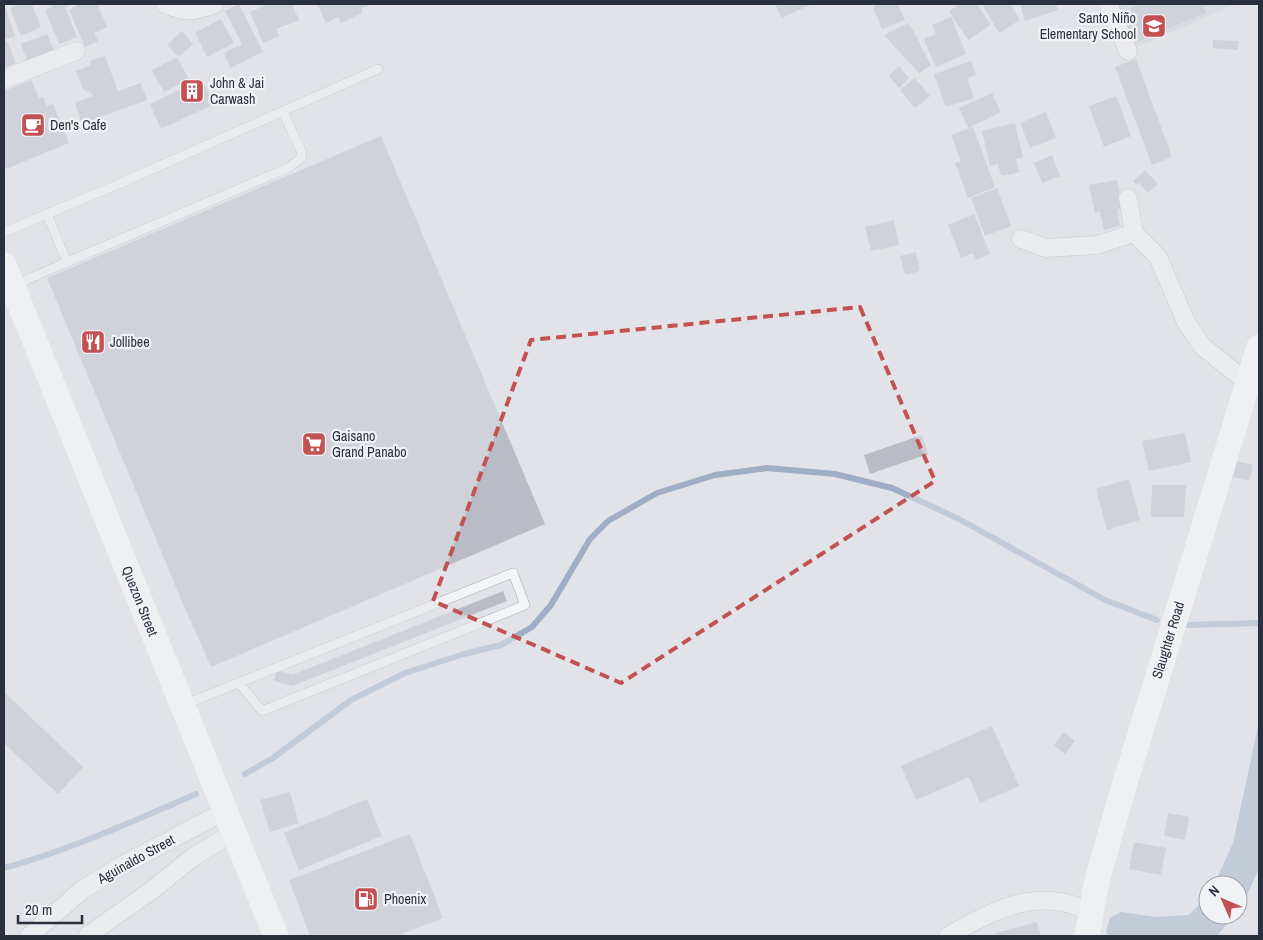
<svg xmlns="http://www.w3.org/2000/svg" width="1263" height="940" viewBox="0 0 1263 940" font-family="'Archivo Narrow',sans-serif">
<rect width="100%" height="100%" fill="#e1e3e8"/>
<polygon fill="#cfd2da" points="1114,4 1236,4 1133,49"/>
<g fill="#9fadc5">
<polygon points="1259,722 1259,869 1243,903 1238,909 1238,885 1214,885 1233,843"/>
<polygon points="1208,895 1208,915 1234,915 1217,936 1109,936 1106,932 1110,918 1121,912 1157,917 1189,915"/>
</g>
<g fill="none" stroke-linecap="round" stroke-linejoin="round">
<g stroke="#9fadc5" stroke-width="6">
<polyline points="1187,625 1259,623"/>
<polyline points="245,774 273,758 351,700 405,673 464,654 501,645 532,627 551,605 590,539 608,521 657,493 715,475 767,468 835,474 892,488 959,519 1105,600 1157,620"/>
<path d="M4 868C70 850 133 821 196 794"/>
</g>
</g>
<g fill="#b9bcc5">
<polygon points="4,4 15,36 4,40"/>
<polygon points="20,4 32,4 41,27 21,36 10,8"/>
<polygon points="52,4 68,4 69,6 65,7 77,37 59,44 45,10 53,6"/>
<polygon points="79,4 97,4 107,27 94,33 98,41 85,47 69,10"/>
<polygon points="239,4 263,52 231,68 224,53 242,44 225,11"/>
<polygon points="268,4 292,4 299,20 276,29 279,36 263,43 250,12"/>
<polygon points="317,4 367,4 368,6 361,9 362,13 341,23 338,17 326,23"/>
<polygon points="775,4 812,4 782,18"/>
<polygon points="879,4 898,4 905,20 882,29 873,7"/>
<polygon points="959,4 977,4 991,25 968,40 949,11"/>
<polygon points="982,4 1011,4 1020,20 999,33"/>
<polygon points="1020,4 1056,4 1058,10 1025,21"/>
<polygon points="1141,4 1202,4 1206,13 1134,43 1121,12"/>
<polygon points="951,17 966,54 936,67 924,39 936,34 932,25"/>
<polygon points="221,19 234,43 207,57 195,33"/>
<polygon points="909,23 931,65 919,73 884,35"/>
<polygon points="182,31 193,44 179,57 167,45"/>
<polygon points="47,34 54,50 27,61 21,44"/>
<polygon points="1213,40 1238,41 1238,50 1213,48"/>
<polygon points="7,41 16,63 4,68 4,42"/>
<polygon points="105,56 118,91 141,83 147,100 82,124 75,103 93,96 90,91 87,92 86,90 83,90 76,71 91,65 89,61"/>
<polygon points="177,57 189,79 164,92 152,70"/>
<polygon points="1136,59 1172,157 1152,165 1115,67"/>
<polygon points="971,61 976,75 967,78 974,98 946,107 934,74"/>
<polygon points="899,66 909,78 899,88 889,76"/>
<polygon points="915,78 930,96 915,108 900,90"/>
<polygon points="202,79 214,104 161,129 150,104"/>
<polygon points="31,80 39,98 43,97 47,106 53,104 69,143 6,169 4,163 4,91"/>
<polygon points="992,93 1001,112 968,128 959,108"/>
<polygon points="1116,96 1131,136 1104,147 1089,106"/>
<polygon points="1046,112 1056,138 1030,148 1020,123"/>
<polygon points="1015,123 1023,157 1016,159 1020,172 1001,176 998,164 990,166 982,131"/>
<polygon points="973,127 995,187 968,198 955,163 961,161 951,135"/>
<polygon points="381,136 545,524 211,667 183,604 47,278"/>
<polygon points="1052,155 1060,176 1042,183 1034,163"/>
<polygon points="1145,170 1158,184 1148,193 1139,183 1137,185 1133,181"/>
<polygon points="1117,180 1122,208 1117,209 1120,226 1104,230 1100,212 1095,213 1089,185"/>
<polygon points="997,188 1011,226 985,236 971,198"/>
<polygon points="974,214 990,254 976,260 973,253 961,258 948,225"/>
<polygon points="894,220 899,245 871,251 865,227"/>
<polygon points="916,252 920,271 905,275 900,256"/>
<polygon points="1185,433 1191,462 1149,471 1142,441"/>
<polygon points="922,435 928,454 870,474 864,455"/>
<polygon points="1236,461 1253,465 1249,481 1233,477"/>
<polygon points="1129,479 1140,520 1107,530 1096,489"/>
<polygon points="1152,485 1186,485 1184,517 1151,517"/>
<polygon points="503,591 507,601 292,686 274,681 277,670 292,675"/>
<polygon points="4,692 83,767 58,794 4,743"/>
<polygon points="992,726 1019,786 980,803 969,777 916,800 901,766"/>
<polygon points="1064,732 1075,741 1065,754 1054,745"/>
<polygon points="290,792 299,823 270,832 260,800"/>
<polygon points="367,799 382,836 299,870 284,833"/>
<polygon points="1168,813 1189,817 1185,840 1164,836"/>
<polygon points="410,834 443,918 396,936 310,936 289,880"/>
<polygon points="1134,842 1166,848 1161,875 1129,869"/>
<polygon points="1037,922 1041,936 997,936 996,933"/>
</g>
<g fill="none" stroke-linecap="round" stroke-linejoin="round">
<defs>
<g id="lane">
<polyline points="47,214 67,262 288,168 301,158 302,153 283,112"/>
<polyline points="4,232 121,183 378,69"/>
<polyline points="15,285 67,262"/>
<polyline points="183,705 513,573 525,605 262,711 239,683"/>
</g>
<g id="street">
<path d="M165 4C185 13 195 12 215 4"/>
<polyline points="1108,4 1128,51"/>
<polyline points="4,79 76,51"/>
<polyline points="1128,198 1134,233 1158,257 1186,322 1202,346 1248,383"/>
<polyline points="1021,239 1046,248 1097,245 1134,233"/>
<polyline points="29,936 82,890 119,867 225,811"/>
<polyline points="87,936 152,890 192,858 234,832"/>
<path d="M948 936C981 917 1021 894 1061 902 1071 904 1081 908 1091 911"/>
</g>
</defs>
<use href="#lane" stroke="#a7aab2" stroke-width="10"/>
<use href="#street" stroke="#a7aab2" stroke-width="19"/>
<use href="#lane" stroke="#f3f4f7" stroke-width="9"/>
<use href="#street" stroke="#f3f4f7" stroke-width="18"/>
<g stroke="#fff" stroke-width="25">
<polyline points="4,265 276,936"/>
<polyline points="1087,936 1097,880 1121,796 1259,347"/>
</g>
</g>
<path d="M0 0H1263V940H0ZM860 307 935 481 621 683 433 601 531 340Z" fill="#e1e3e8" fill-opacity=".55" fill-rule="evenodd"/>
<path fill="none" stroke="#c25154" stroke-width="4" stroke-dasharray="10 6" stroke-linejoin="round" d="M860 307 935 481 621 683 433 601 531 340Z"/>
<defs>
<symbol id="school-square" viewBox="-11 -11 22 22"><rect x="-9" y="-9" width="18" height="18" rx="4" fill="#c25154" stroke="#f0f2f6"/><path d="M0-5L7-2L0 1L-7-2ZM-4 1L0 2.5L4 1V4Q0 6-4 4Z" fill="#fff"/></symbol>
<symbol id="building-square" viewBox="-11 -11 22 22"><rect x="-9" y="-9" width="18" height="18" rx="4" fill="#c25154" stroke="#f0f2f6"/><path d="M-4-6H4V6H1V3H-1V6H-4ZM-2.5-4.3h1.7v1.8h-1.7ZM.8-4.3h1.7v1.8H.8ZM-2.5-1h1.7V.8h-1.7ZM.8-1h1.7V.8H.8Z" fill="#fff"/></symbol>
<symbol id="cafe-square" viewBox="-11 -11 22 22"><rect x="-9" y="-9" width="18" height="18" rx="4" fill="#c25154" stroke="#f0f2f6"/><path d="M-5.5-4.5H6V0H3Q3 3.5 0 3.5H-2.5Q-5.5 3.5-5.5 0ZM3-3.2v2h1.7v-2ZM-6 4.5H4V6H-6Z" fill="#fff"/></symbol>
<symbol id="restaurant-square" viewBox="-11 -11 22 22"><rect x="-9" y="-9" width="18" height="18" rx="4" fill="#c25154" stroke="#f0f2f6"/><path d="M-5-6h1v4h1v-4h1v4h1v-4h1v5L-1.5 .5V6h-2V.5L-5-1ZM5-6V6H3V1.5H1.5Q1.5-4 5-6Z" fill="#fff"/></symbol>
<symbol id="supermarket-square" viewBox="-11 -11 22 22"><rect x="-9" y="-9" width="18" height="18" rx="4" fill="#c25154" stroke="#f0f2f6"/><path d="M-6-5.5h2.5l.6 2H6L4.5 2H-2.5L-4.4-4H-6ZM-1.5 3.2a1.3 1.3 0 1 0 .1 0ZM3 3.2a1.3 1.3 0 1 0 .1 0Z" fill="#fff"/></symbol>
<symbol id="fuel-square" viewBox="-11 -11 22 22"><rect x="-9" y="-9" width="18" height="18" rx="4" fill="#c25154" stroke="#f0f2f6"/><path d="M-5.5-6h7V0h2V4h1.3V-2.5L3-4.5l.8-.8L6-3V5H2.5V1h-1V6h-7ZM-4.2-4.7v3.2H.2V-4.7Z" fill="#fff"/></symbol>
</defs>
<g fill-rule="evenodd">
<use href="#school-square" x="1140" y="12" width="28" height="28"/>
<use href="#building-square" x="178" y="77" width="28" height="28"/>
<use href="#cafe-square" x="19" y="111" width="28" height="28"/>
<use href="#restaurant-square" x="79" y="328" width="28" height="28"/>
<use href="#supermarket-square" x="300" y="430" width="28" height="28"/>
<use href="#fuel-square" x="352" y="885" width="28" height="28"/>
</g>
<g text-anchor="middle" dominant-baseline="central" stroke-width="4.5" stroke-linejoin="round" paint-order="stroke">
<g font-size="14" fill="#2b303f" stroke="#f0f2f6" text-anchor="start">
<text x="1136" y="18" text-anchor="end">Santo Niño<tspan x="1136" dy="16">Elementary School</tspan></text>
<text x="210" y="83">John &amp; Jai<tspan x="210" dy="16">Carwash</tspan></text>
<text x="50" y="125">Den's Cafe</text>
<text x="110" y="342">Jollibee</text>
<text x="332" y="436">Gaisano<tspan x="332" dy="16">Grand Panabo</tspan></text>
<text x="384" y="899">Phoenix</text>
</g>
<g font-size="14" fill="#2b303f" stroke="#f0f2f6">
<text transform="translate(140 601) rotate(68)">Quezon Street</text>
<text transform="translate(1168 640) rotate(-73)">Slaughter Road</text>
<text transform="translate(136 859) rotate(-29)">Aguinaldo Street</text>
</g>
</g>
<rect width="1263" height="940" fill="none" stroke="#2b303f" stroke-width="10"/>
<g transform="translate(1223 900) rotate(315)"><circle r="24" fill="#f0f2f6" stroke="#a1a4ad"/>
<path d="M0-4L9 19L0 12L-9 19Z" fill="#c25154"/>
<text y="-8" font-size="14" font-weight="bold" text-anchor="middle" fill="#2b303f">N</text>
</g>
<path d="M18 915v8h64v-8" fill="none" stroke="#2b303f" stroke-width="2.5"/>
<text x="25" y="915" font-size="15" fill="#2b303f" stroke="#f0f2f6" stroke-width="4" paint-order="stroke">20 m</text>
</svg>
